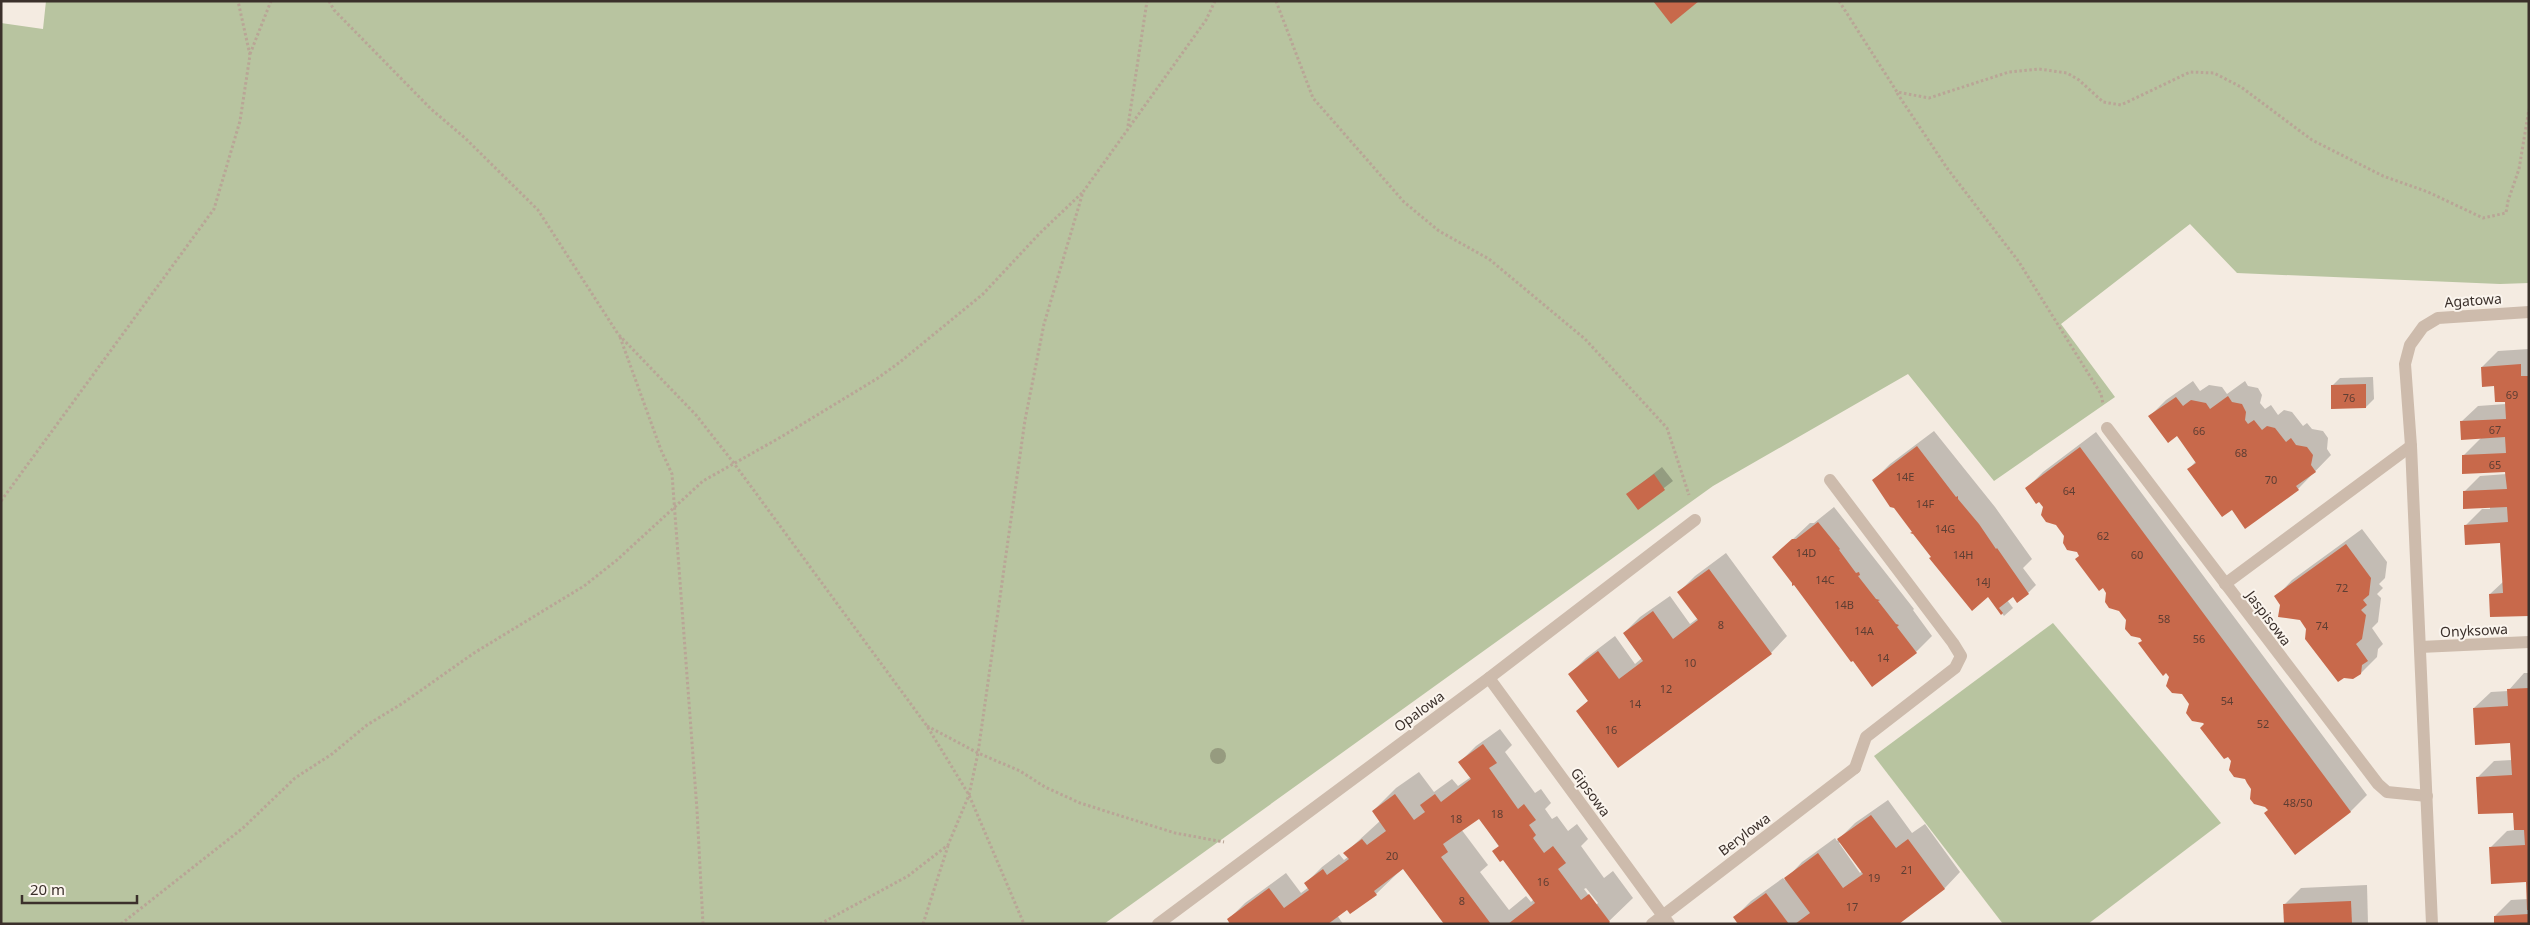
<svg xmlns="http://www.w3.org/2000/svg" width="2530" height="925" viewBox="0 0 2530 925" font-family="'Noto Sans',sans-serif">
<rect width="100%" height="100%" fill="#f4ebe1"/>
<g fill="#b8c4a0">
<polygon points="46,1 2529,1 2529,283 2500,284 2237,273 2190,224 2061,324 2115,397 1994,481 1908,374 1713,486 1104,924 1,924 1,23 43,29"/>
<polygon points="2053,623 2221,823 2088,924 2003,924 1874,756"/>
</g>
<g fill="#0003" fill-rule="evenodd">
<polygon points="2529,349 2529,614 2490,594 2504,581 2502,542 2466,525 2482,509 2490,509 2490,506 2464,492 2480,476 2507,474 2507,471 2463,456 2482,437 2461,422 2478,406 2506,404 2506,400 2482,367 2498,351"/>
<polygon points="2373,377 2374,399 2366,407 2332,386 2340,378"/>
<polygon points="2193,381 2200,391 2209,385 2222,387 2227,394 2245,381 2248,386 2258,388 2262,395 2260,403 2265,409 2271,405 2278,415 2284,410 2292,412 2303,426 2307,423 2312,429 2323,431 2328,438 2327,449 2331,455 2298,489 2245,527 2232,509 2189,469 2196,461 2177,434 2150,416 2166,400"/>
<polygon points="1934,431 1995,507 2032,559 2023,568 2036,585 2028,593 2014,595 2007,600 2013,608 2004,616 1989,596 1932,557 1874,480 1890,464"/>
<polygon points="2096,432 2367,795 2350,812 2269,809 2044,506 2026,489 2043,472"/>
<polygon points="1662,467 1673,481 1638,508 1628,494"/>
<polygon points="1834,507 1914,609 1913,610 1932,636 1916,652 1774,557 1810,523 1814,523"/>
<polygon points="2362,529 2387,562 2385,578 2379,584 2383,588 2377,594 2381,598 2378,622 2372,628 2383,644 2378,649 2377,657 2361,673 2307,629 2301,619 2282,605 2276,597 2292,580"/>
<polygon points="1726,553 1787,636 1771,653 1577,711 1589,700 1570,674 1586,658 1615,636 1635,664 1642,658 1624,633 1640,617 1670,596 1690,624 1698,618 1679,592 1695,576"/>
<polygon points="2524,673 2529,673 2529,924 2495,916 2511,900 2528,899 2527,880 2491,847 2507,831 2515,830 2514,812 2478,777 2494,761 2512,760 2511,742 2474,708 2491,692 2508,691"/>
<path d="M1500 729 1512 745 1505 752 1535 793 1541 789 1551 803 1545 809 1552 819 1557 816 1568 831 1577 824 1588 839 1581 846 1604 878 1613 871 1633 898 1606 924H1446L1403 868 1376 894 1337 915 1343 924H1232L1229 919 1245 903 1286 873 1301 893 1309 887 1306 883 1322 867 1339 854 1344 860 1348 857 1345 853 1380 821 1373 811 1396 788 1419 772 1434 792 1452 779 1458 786 1471 777 1460 762 1476 746ZM1479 817 1534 899 1531 902 1526 896 1509 910 1480 872 1488 865 1461 829ZM1586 888 1598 903 1596 905 1584 889Z"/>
<path d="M1888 800 1912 833 1925 824 1960 872 1944 889 1897 924H1740L1735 917 1751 901 1783 878 1785 880 1802 862 1835 838 1837 841 1855 823ZM1841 842 1862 871 1860 873 1839 843Z"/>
<polygon points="2367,885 2368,924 2286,924 2285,904 2301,888"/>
</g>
<g fill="#c8694b">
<polygon points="1653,1 1699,1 1671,24"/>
<polygon points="2521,364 2521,376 2529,376 2529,616 2490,617 2489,594 2503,593 2500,543 2465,545 2464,525 2508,522 2507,507 2463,509 2463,491 2507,489 2505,472 2462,474 2462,455 2506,453 2505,437 2461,440 2460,421 2506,419 2505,402 2495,402 2494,386 2482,387 2481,367"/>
<polygon points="2366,384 2366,408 2331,409 2331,385"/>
<polygon points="2228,396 2232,402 2242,404 2246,412 2245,420 2248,424 2254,420 2262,430 2267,426 2275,428 2286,442 2291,438 2296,445 2307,447 2313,455 2311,465 2316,472 2296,486 2299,490 2245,529 2232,510 2222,517 2187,469 2196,463 2177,436 2168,443 2148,416 2176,397 2183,406 2191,400 2206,403 2210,409"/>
<polygon points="1917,446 1956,497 1958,496 1958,499 1979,524 1996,549 1997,548 2029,594 2017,603 2013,597 1999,608 2003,613 2001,615 1988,597 1972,611 1929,558 1931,557 1913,534 1910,533 1912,532 1894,508 1890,507 1872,480"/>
<polygon points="2080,447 2351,812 2295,855 2264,813 2268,810 2265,807 2254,804 2250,799 2251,789 2247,783 2245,779 2234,777 2229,770 2231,761 2228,757 2224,759 2200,728 2204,724 2203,723 2192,721 2186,713 2189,704 2182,694 2172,693 2166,686 2169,677 2166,673 2163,676 2150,659 2138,643 2142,641 2140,638 2131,636 2125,629 2126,620 2119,611 2109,608 2105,602 2106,593 2103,588 2099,591 2075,559 2079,556 2077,552 2067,550 2063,543 2064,536 2056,525 2046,522 2041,515 2043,507 2039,502 2036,504 2025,488"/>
<polygon points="1654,474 1665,490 1638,510 1626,494"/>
<polygon points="1818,522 1840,549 1839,550 1856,573 1859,572 1860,575 1858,576 1876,599 1880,600 1878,601 1896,624 1899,625 1897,627 1917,653 1872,687 1853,661 1851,662 1794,585 1792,586 1792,583 1772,557 1792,539 1796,539"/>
<polygon points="2346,544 2371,578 2369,595 2363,600 2367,605 2361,610 2366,615 2362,639 2356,644 2368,661 2362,665 2361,674 2353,679 2344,678 2338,682 2305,639 2306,629 2300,620 2278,617 2280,605 2274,596"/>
<polygon points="1709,569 1772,654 1618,768 1576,711 1588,701 1568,674 1598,651 1619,679 1643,661 1623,633 1653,611 1673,639 1698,620 1677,592"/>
<polygon points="2529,688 2529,910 2527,910 2526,882 2491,884 2489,847 2525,845 2524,830 2514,830 2513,813 2478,814 2476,777 2512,775 2510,743 2475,745 2473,708 2508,706 2507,689"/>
<polygon points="1483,744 1497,763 1489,768 1518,809 1524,804 1536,820 1529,825 1536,835 1533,838 1544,853 1553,846 1566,863 1558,869 1581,900 1589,894 1610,922 1608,924 1508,924 1535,903 1503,860 1500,862 1492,851 1499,846 1479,819 1443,844 1448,852 1441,857 1491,924 1444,924 1403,869 1374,891 1377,895 1350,914 1347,910 1328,924 1230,924 1227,919 1269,888 1284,908 1309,890 1304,883 1323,869 1327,875 1349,859 1343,853 1362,839 1367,845 1386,831 1372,811 1395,794 1414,820 1425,812 1420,805 1435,794 1441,802 1471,779 1458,762"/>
<polygon points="1871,815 1896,848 1908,839 1945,889 1899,924 1795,924 1810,913 1784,878 1818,853 1843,888 1863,874 1837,839"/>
<polygon points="1766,893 1789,924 1738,924 1733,917"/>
<polygon points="2351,901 2352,924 2284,924 2283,904"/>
<polygon points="2529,914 2529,924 2494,924 2494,916"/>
</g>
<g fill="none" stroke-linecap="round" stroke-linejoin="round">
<g stroke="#b9a596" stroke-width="3" stroke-dasharray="2.5 2.5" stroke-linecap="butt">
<polyline points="329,1 334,10 431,109 465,138 538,210 618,334 696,415 733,462 927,726 969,795 1024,924"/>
<polyline points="1276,1 1313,98 1404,202 1439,231 1489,259 1585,339 1667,428 1689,495"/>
<polyline points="1839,1 1897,92 1929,98 2009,72 2039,69 2067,73 2079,80 2103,102 2121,105 2190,72 2214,73 2241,87 2312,140 2383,176 2428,192 2483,218 2506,213 2508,201 2519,169 2529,109"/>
<polyline points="250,54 271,1"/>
<polyline points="1897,93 1947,168 2019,262 2101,394 2103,404"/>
<polyline points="1128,126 1147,1"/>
<polyline points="620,337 661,450 672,474 697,810 703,924"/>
<polyline points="1,501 214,209 240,121 250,55 238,1"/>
<polyline points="927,726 978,753 1020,771 1045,787 1080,803 1175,833 1224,842"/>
<polyline points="121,924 243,828 295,778 332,754 367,725 403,703 474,653 584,586 617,560 703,481 781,437 878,378 900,362 983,294 1040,233 1083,192"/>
<polyline points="820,924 908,876 948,845 969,795 978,753 1025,420 1044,324 1083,192 1206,20 1215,1"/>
<polyline points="923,924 948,846"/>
</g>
<polyline stroke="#cdbbac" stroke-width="12" points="1830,480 1953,643 1961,656 1955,668 1866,737 1855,768"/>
<g stroke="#cdbbac" stroke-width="12">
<polyline points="2107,428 2378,784 2387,792 2427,796"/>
<polyline points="2225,584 2411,446"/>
<polyline points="2420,647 2529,642"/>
<polyline points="1489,678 1669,924"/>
<polyline points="1158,924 1489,678 1695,520"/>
<polyline points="1652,924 1855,768"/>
<polyline points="2432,924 2411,446 2405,364 2410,345 2423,327 2438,318 2529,312"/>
</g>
</g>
<circle fill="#969b7f" cx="1218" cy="756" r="8"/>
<g text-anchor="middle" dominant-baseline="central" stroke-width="4" stroke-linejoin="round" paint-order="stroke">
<g font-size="11" fill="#5e3e33">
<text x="2512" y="394">69</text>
<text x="2349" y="397">76</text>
<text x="2495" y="429">67</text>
<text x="2199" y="430">66</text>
<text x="2241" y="452">68</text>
<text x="2495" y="464">65</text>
<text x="1905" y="476">14E</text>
<text x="2271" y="479">70</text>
<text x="2069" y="490">64</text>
<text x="1925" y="503">14F</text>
<text x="1945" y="528">14G</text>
<text x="2103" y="535">62</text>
<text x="1806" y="552">14D</text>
<text x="1963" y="554">14H</text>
<text x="2137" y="554">60</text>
<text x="1825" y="579">14C</text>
<text x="1983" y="581">14J</text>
<text x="2342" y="587">72</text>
<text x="1844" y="604">14B</text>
<text x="2164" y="618">58</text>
<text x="1721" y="624">8</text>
<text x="2322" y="625">74</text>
<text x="1864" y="630">14A</text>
<text x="2199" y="638">56</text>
<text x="1883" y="657">14</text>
<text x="1690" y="662">10</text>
<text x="1666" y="688">12</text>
<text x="2227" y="700">54</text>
<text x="1635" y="703">14</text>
<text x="2263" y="723">52</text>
<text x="1611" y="729">16</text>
<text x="2298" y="802">48/50</text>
<text x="1497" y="813">18</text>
<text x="1456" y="818">18</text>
<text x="1392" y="855">20</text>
<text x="1907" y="869">21</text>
<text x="1874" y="877">19</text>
<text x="1543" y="881">16</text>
<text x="1462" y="900">8</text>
<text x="1852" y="906">17</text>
</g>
<g font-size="14" fill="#3b302b" stroke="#fbf5ee">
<text transform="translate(2473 300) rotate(-4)">Agatowa</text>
<text transform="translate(2269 618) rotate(53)">Jaspisowa</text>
<text transform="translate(2474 630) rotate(-3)">Onyksowa</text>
<text transform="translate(1419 711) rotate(-36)">Opalowa</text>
<text transform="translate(1591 792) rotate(54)">Gipsowa</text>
<text transform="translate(1744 834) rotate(-37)">Berylowa</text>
</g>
</g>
<rect width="2530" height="925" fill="none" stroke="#3b302b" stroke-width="5"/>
<path d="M22 895v8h115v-8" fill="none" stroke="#3b302b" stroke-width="2.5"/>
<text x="30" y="895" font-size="15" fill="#3b302b" stroke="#fbf5ee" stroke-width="4" paint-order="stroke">20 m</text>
</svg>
